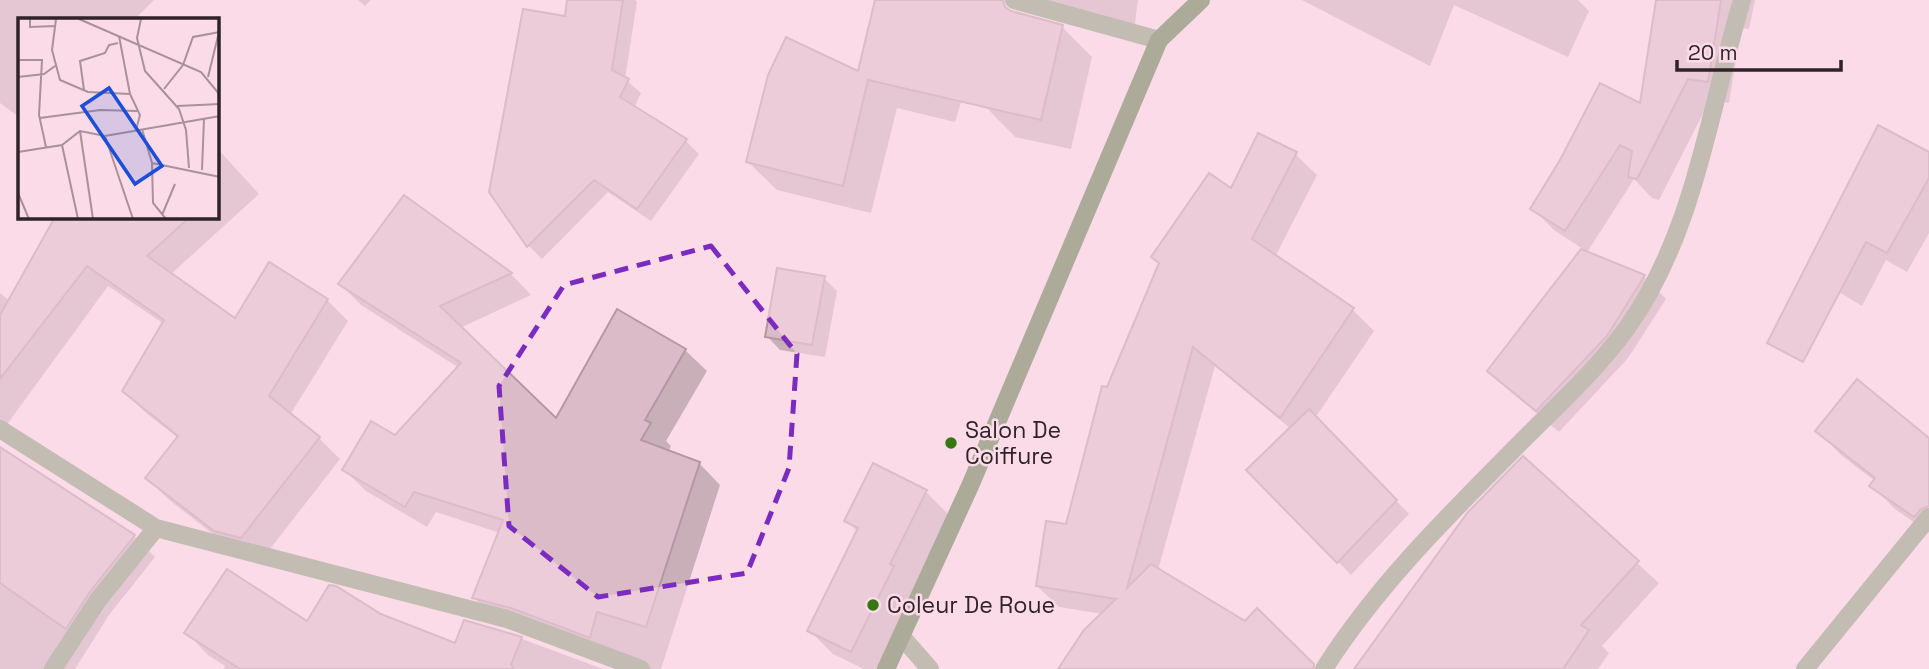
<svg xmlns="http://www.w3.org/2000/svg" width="1929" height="669" viewBox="0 0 1929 669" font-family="'Space Grotesk',sans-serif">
<rect width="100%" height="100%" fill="#fbdbe7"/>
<g fill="#0003">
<polygon points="0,0 154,0 135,19 19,19 19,117 0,103"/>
<polygon points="358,0 371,0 365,6"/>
<polygon points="568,0 635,0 637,2 625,79 641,93 634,108 686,141 699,154 651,221 608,192 542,259 529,246 491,191 566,18"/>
<polygon points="877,0 992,0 955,122 897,108 871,213 777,190 748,162 859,73"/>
<polygon points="1040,0 1138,0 1134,30"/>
<polygon points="1302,0 1578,0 1589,11 1568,57 1454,5 1430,66"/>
<polygon points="1656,0 1755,0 1749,29 1741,28 1729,103 1710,100 1659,200 1652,198 1634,179 1586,254 1644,277 1666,299 1628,358 1559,432 1511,392 1489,370 1583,249 1554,230 1532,208 1641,106"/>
<polygon points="1062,27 1092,57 1071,149 1015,137 985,106"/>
<polygon points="217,148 259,194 170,275 235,321 269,264 327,300 348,321 290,415 319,438 340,459 263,558 236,552 168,499 147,478 178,438 145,412 124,391 164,324 108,286 0,434 0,293 10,301 57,217 217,217"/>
<polygon points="1295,154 1317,175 1275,257 1353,310 1374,331 1315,418 1409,514 1351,575 1249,470 1291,429 1215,366 1158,570 1245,623 1257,611 1317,669 1060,669 1103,614 1059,607 1037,586 1067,526 1108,389 1160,265 1153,257 1232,191"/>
<polygon points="1929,154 1929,233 1907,272 1886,260 1862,306 1829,286"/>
<polygon points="405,197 511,274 531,295 460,328 557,421 685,350 707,371 666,441 671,446 668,452 699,463 720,485 661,669 641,669 496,619 474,598 500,533 436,512 427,527 366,491 344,470 395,437 459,368 361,305 340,284"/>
<polygon points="824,278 837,291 825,357 780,350 767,336"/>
<polygon points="1818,431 1929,438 1929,533 1895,509 1871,485 1875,481 1841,455"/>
<polygon points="0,450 134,536 155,557 109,615 75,669 0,669"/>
<polygon points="1523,459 1659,583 1602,646 1609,653 1598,669 1356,669"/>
<polygon points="873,466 926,492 950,516 878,669 864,669 833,654 809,630 858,532 846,520"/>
<polygon points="380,616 456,645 503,632 603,669 223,669 225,666 208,655 187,633"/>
</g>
<g fill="#dabbc7" stroke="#b597a3" stroke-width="2">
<polygon points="567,0 623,0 612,70 629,79 620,97 687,139 637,209 594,180 527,247 489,192 523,9 565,16"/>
<polygon points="875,0 1003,0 1005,7 1011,11 1063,25 1041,120 868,80 843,186 746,162 768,75 786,37 858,71"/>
<polygon points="1656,0 1721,0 1708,82 1688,79 1637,179 1628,177 1632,151 1620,145 1565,231 1530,209 1560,160 1600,83 1640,103"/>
<polygon points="1878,125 1929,152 1929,178 1887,253 1866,242 1803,362 1767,343"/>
<polygon points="1258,133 1297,152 1252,239 1354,308 1280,418 1193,347 1127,588 1151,564 1245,621 1257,608 1314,664 1313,669 1058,669 1084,630 1116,599 1036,586 1046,521 1066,524 1102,386 1107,387 1159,263 1151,257 1209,173 1231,188"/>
<polygon points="404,195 512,273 440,306 556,418 617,309 686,349 645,420 651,423 641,440 700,462 646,627 597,612 590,638 511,608 472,598 503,520 414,492 405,507 342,470 371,421 395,435 461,363 338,284"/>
<polygon points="55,217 190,217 147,256 235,318 269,262 328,299 269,396 320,437 241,538 214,531 145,478 178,436 122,391 164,320 87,266 0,379 0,315"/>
<polygon points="1581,249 1645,275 1607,336 1536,411 1487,371"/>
<polygon points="777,268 825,276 812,345 765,337"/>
<polygon points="1857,379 1929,438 1929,506 1921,509 1914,517 1869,486 1875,478 1815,431"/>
<polygon points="1309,409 1397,500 1337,563 1246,470"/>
<polygon points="0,447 135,535 89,593 66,629 0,583"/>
<polygon points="1523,456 1639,561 1581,625 1589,630 1563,669 1354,669 1468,512"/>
<polygon points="873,463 927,490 890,564 894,566 851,652 807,631 858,528 844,521"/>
<polygon points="227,569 307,621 329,585 336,586 381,614 455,643 464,620 522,637 511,665 513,666 513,669 240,669 184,633"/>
</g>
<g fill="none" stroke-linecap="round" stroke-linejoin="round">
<g stroke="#7d9773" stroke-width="18">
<polyline points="1014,0 1159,40"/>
<polyline points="0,429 156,528 507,619 641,669"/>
<polyline points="902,637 930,669"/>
<polyline points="53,669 98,600 156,528"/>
<path d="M1324 669C1379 582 1454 510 1526 437 1560 403 1598 368 1627 328 1695 232 1709 111 1742 0"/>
<polyline points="1805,669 1929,517"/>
</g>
<polyline stroke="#4c713c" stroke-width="18" points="886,669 970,486 1159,40 1201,0"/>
</g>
<path d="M0 0H1929V669H0ZM711 246 797 354 789 468 747 573 598 597 509 526 499 386 564 285Z" fill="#fbdbe7" fill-opacity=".55" fill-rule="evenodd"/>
<path fill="none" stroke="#7b2cbf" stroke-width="5" stroke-dasharray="14 9" stroke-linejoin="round" d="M711 246 797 354 789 468 747 573 598 597 509 526 499 386 564 285Z"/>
<g fill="#377611" stroke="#fbdbe7" stroke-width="2.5">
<circle cx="951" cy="443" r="7"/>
<circle cx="873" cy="605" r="7"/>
</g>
<g text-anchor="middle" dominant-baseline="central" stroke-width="5" stroke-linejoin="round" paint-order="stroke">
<g font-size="23" fill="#2f2328" stroke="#fbdbe7" text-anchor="start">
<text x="965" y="430">Salon De<tspan x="965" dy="26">Coiffure</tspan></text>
<text x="887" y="605">Coleur De Roue</text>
</g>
</g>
<g transform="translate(18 18)">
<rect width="201" height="201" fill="#fbdbe7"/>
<path fill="none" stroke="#a9919b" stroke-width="2" d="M12 1V9L37 8M38 1 34 32 42 62 70 74 112 76M61 1 183 54 202 77M123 1 119 20 127 53 161 91 168 112 171 150M101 18 112 76 122 97 118 112M0 42H24L21 97 28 129M0 59 26 56 37 48M190 59 201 14M146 71 165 47 175 19 202 14M66 72 62 43 87 35 91 27 100 25M159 88 202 86M22 100 82 92 119 93M124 111 134 145 135 185 148 201M62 113 75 201M87 118 115 201M44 127 60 201M0 134 44 127 62 113 87 118 202 98M134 145 202 159M184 152 186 101M0 175 11 201M144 197 157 166"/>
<path fill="#1d4ed8" fill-opacity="0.15" stroke="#1d4ed8" stroke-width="3.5" d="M91 70 144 148 117 166 64 88Z"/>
<rect width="201" height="201" fill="none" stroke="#2f2328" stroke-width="3.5"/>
</g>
<path d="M1677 60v10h164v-10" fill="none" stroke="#2f2328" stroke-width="3.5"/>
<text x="1688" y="60" font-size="21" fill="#2f2328" stroke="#fbdbe7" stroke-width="5" paint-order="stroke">20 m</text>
</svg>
